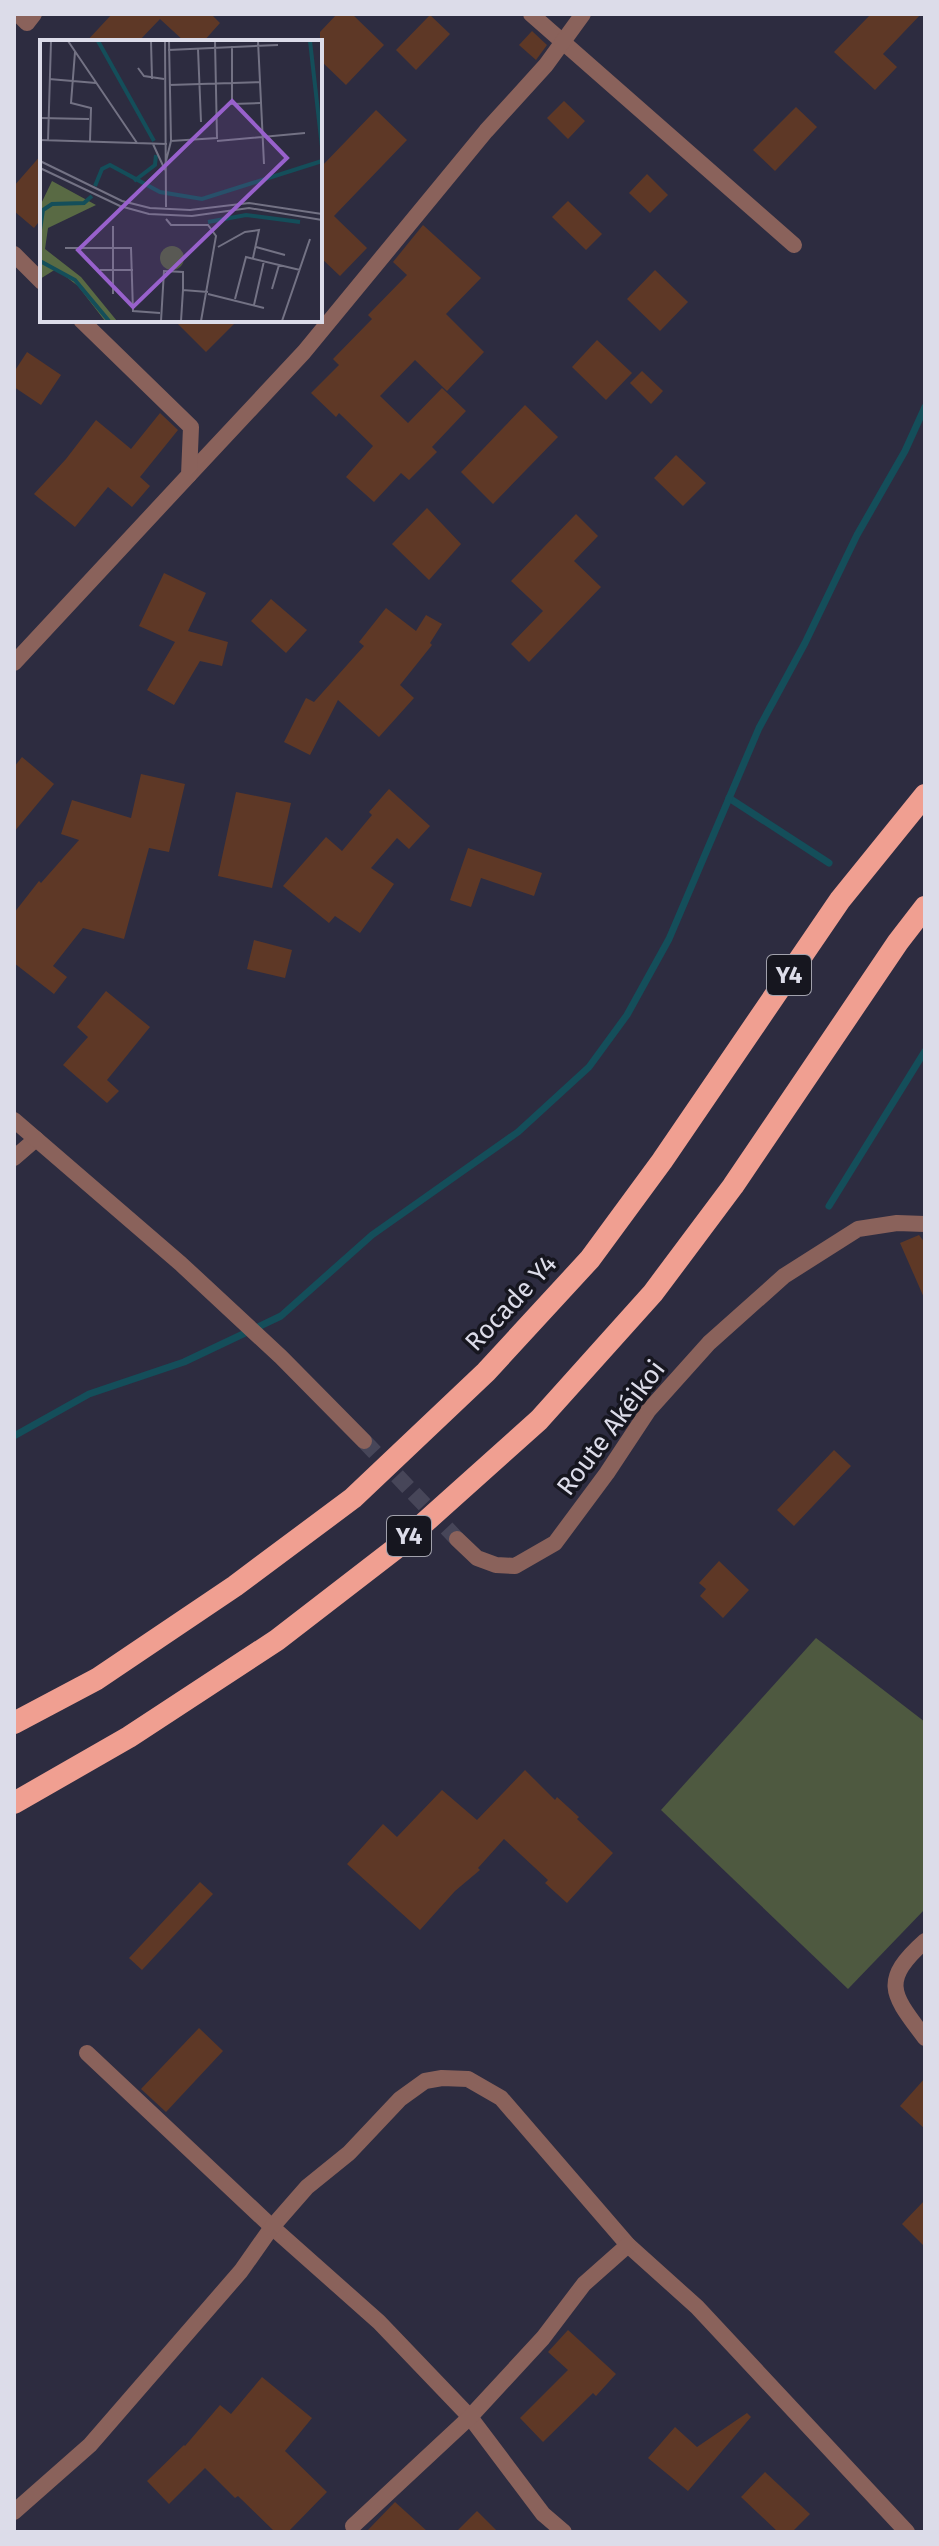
<svg xmlns="http://www.w3.org/2000/svg" width="939" height="2546" viewBox="0 0 939 2546" font-family="'Fira Sans',sans-serif">
<rect width="100%" height="100%" fill="#2d2c40"/>
<polygon fill="#4e5940" points="816,1638 925,1722 925,1909 848,1989 661,1810"/>
<g fill="none" stroke-linecap="round" stroke-linejoin="round">
<g stroke="#144e5a" stroke-width="7">
<polyline points="729,798 829,863"/>
<polyline points="829,1206 925,1051"/>
<polyline points="14,1436 89,1394 184,1362 281,1316 372,1235 518,1132 589,1067 627,1015 669,939 759,728 805,643 857,535 905,451 925,407"/>
</g>
</g>
<g fill="#5e3826">
<polygon points="112,14 211,14 220,23 203,42 185,42 160,19 138,42 86,42"/>
<polygon points="337,14 352,14 384,45 346,85 320,60 320,32"/>
<polygon points="871,14 921,14 883,54 897,67 875,90 834,52"/>
<polygon points="430,15 450,34 416,70 396,50"/>
<polygon points="532,31 547,45 536,60 519,45"/>
<polygon points="564,101 585,121 568,139 547,118"/>
<polygon points="796,107 817,127 775,171 753,150"/>
<polygon points="376,110 407,140 334,216 367,248 340,276 320,257 320,168"/>
<polygon points="42,154 42,218 34,228 14,211 14,186"/>
<polygon points="647,174 668,195 650,213 629,193"/>
<polygon points="568,201 602,234 586,250 552,217"/>
<polygon points="423,225 481,278 446,314 484,352 447,391 415,360 380,396 408,423 442,388 466,411 432,447 437,452 409,480 401,473 374,502 346,477 373,446 339,413 336,417 311,393 339,365 333,359 372,319 368,315 407,275 393,262"/>
<polygon points="655,270 688,302 660,331 627,299"/>
<polygon points="174,320 238,320 206,352"/>
<polygon points="597,340 632,373 606,400 572,367"/>
<polygon points="27,352 61,375 41,405 14,387 14,372"/>
<polygon points="642,371 663,391 651,404 630,383"/>
<polygon points="525,405 558,437 493,504 461,472"/>
<polygon points="160,413 178,430 140,477 150,486 132,507 108,487 75,527 34,494 66,459 96,420 131,449"/>
<polygon points="676,455 706,483 683,506 654,478"/>
<polygon points="427,508 461,544 429,580 392,544"/>
<polygon points="576,514 598,536 574,561 601,587 529,662 511,644 543,611 511,581"/>
<polygon points="164,573 206,593 188,631 228,642 222,666 200,661 174,705 147,690 175,642 139,626"/>
<polygon points="271,599 307,630 286,653 251,621"/>
<polygon points="386,608 416,631 426,615 442,624 430,643 432,645 400,685 414,698 379,737 338,700 310,755 284,742 306,698 314,702 364,646 359,642"/>
<polygon points="22,757 54,784 14,832 14,767"/>
<polygon points="141,774 185,784 169,852 149,848 124,939 83,928 53,966 67,977 54,994 14,963 14,913 39,881 41,883 79,840 61,834 72,800 131,818"/>
<polygon points="389,789 430,826 409,849 397,838 371,868 394,884 360,933 335,916 329,923 283,886 326,837 342,851 372,815 369,812"/>
<polygon points="236,792 291,803 272,888 218,876"/>
<polygon points="468,848 542,873 534,896 481,878 471,907 450,900"/>
<polygon points="254,940 292,950 285,978 247,969"/>
<polygon points="106,991 150,1027 107,1080 119,1091 107,1103 63,1065 88,1037 77,1027"/>
<polygon points="919,1235 925,1243 925,1300 900,1243"/>
<polygon points="834,1450 851,1466 794,1526 777,1510"/>
<polygon points="719,1561 749,1590 723,1618 700,1596 706,1589 699,1583"/>
<polygon points="525,1770 555,1800 557,1797 579,1817 577,1819 613,1853 567,1903 545,1883 548,1880 504,1839 478,1868 480,1870 455,1891 420,1930 347,1864 383,1824 397,1837 442,1790 477,1820"/>
<polygon points="200,1882 213,1894 142,1970 129,1958"/>
<polygon points="199,2028 223,2051 166,2112 141,2089"/>
<polygon points="925,2078 925,2129 900,2106"/>
<polygon points="925,2200 925,2247 902,2224"/>
<polygon points="568,2330 616,2374 596,2396 593,2393 543,2442 520,2418 568,2370 548,2352"/>
<polygon points="262,2377 312,2418 285,2451 327,2492 288,2532 275,2532 238,2496 235,2498 205,2468 169,2504 147,2481 184,2445 185,2446 220,2405 231,2414"/>
<polygon points="747,2413 751,2417 688,2491 648,2458 675,2427 697,2447"/>
<polygon points="765,2472 810,2514 792,2532 778,2532 741,2497"/>
<polygon points="395,2502 428,2532 366,2532"/>
<polygon points="477,2511 498,2532 456,2532"/>
</g>
<g fill="none" stroke-linecap="round" stroke-linejoin="round">
<polyline stroke="#474659" stroke-width="16" stroke-dasharray="16 8" stroke-linecap="butt" points="364,1441 457,1539"/>
<g stroke="#8a625b" stroke-width="16">
<polyline points="18,14 27,23 34,14"/>
<polyline points="531,14 794,245"/>
<polyline points="14,254 42,282"/>
<polyline points="189,475 304,352 486,131 546,65 583,14"/>
<polyline points="14,663 189,475 191,427 81,320"/>
<polyline points="14,1158 36,1139"/>
<path d="M925 1941C879 1982 893 1995 925 2038"/>
<polyline points="87,2053 272,2227 379,2322 470,2417 543,2514 564,2532"/>
<polyline points="14,2512 90,2445 241,2271 272,2227 307,2187 349,2153 400,2099 425,2081 442,2078 468,2079 501,2098 628,2245 697,2307 907,2532"/>
<polyline points="353,2526 470,2417 543,2338 584,2284 628,2245"/>
</g>
<g stroke="#8a625b" stroke-width="16">
<polyline points="14,1120 181,1264 281,1357 364,1441"/>
<polyline points="457,1539 477,1558 496,1565 515,1566 555,1543 607,1473 648,1411 709,1343 784,1276 858,1229 897,1223 925,1224"/>
</g>
<g stroke="#f09f91" stroke-width="22">
<polyline points="14,1723 97,1679 235,1586 353,1498 486,1372 590,1259 662,1161 840,900 925,795"/>
<polyline points="14,1803 129,1737 277,1640 395,1549 539,1420 653,1293 733,1186 898,942 925,907"/>
</g>
</g>
<g text-anchor="middle" dominant-baseline="central" stroke-width="7" stroke-linejoin="round" paint-order="stroke">
<g fill="#16161f" stroke="#a1a1ac" stroke-width="2">
<rect x="767" y="955" width="44" height="40" rx="6"/>
<rect x="387" y="1516" width="44" height="40" rx="6"/>
</g>
<g font-size="24" font-weight="bold" fill="#dcdce9">
<text x="789" y="975">Y4</text>
<text x="409" y="1536">Y4</text>
</g>
<g font-size="26" fill="#dcdce9" stroke="#16161f">
<text transform="translate(511 1303) rotate(-47)">Rocade Y4</text>
<text transform="translate(611 1428) rotate(-53)">Route Akéikoi</text>
</g>
</g>
<g transform="translate(40 40)">
<rect width="282" height="282" fill="#2d2c40"/>
<path d="M120 218a12 12 0 1 1 24 0a12 12 0 1 1-24 0Z" fill="#4e5940"/>
<path d="M12 141 56 165 8 188 5 209 41 237 77 281H65L38 246 16 229 0 239V166Z" fill="#596a44"/>
<path fill="none" stroke="#144e5a" stroke-width="4" d="M58 1 114 101M270 1 282 107M94 141 115 125 116 115M55 146 62 129 70 125 120 152 162 159 282 121M168 182 206 175 260 182M0 190 3 170 12 164 44 163 52 156M0 221 35 240 69 281"/>
<path fill="none" stroke="#737284" stroke-width="2" d="M28 1 97 103M111 1 112 39M125 1 126 167M129 1 131 101 177 98 175 1M218 1 224 124M192 6V64L220 63M158 9 161 82M128 10 238 5M35 12 31 63 51 68 50 101M98 28 104 36 124 39M9 39 56 43M129 45 220 42M0 78 49 79M0 100 127 104M8 101 11 1M177 101 265 93M113 104 125 130M0 121 82 161 110 168 150 170 209 163 282 174M125 125 131 101M0 128 80 166 109 174 152 176 209 168 282 180M126 179 131 185H168L176 196 161 281M178 207 205 192 219 190 213 218M216 207 245 215M25 208H91L93 271 120 273M60 230H93M232 249 239 225M73 254V186M168 254 224 268M195 259 206 217 260 230M214 265 224 221M121 281 124 231 143 232V250M141 281 143 250 168 252M242 281 270 199"/>
<path fill="#9861cc" fill-opacity="0.15" stroke="#9861cc" stroke-width="4" d="M192 61 247 118 93 267 38 210Z"/>
<rect width="282" height="282" fill="none" stroke="#dcdce9" stroke-width="4"/>
</g>
<rect width="939" height="2546" fill="none" stroke="#dcdce9" stroke-width="32"/>
</svg>
